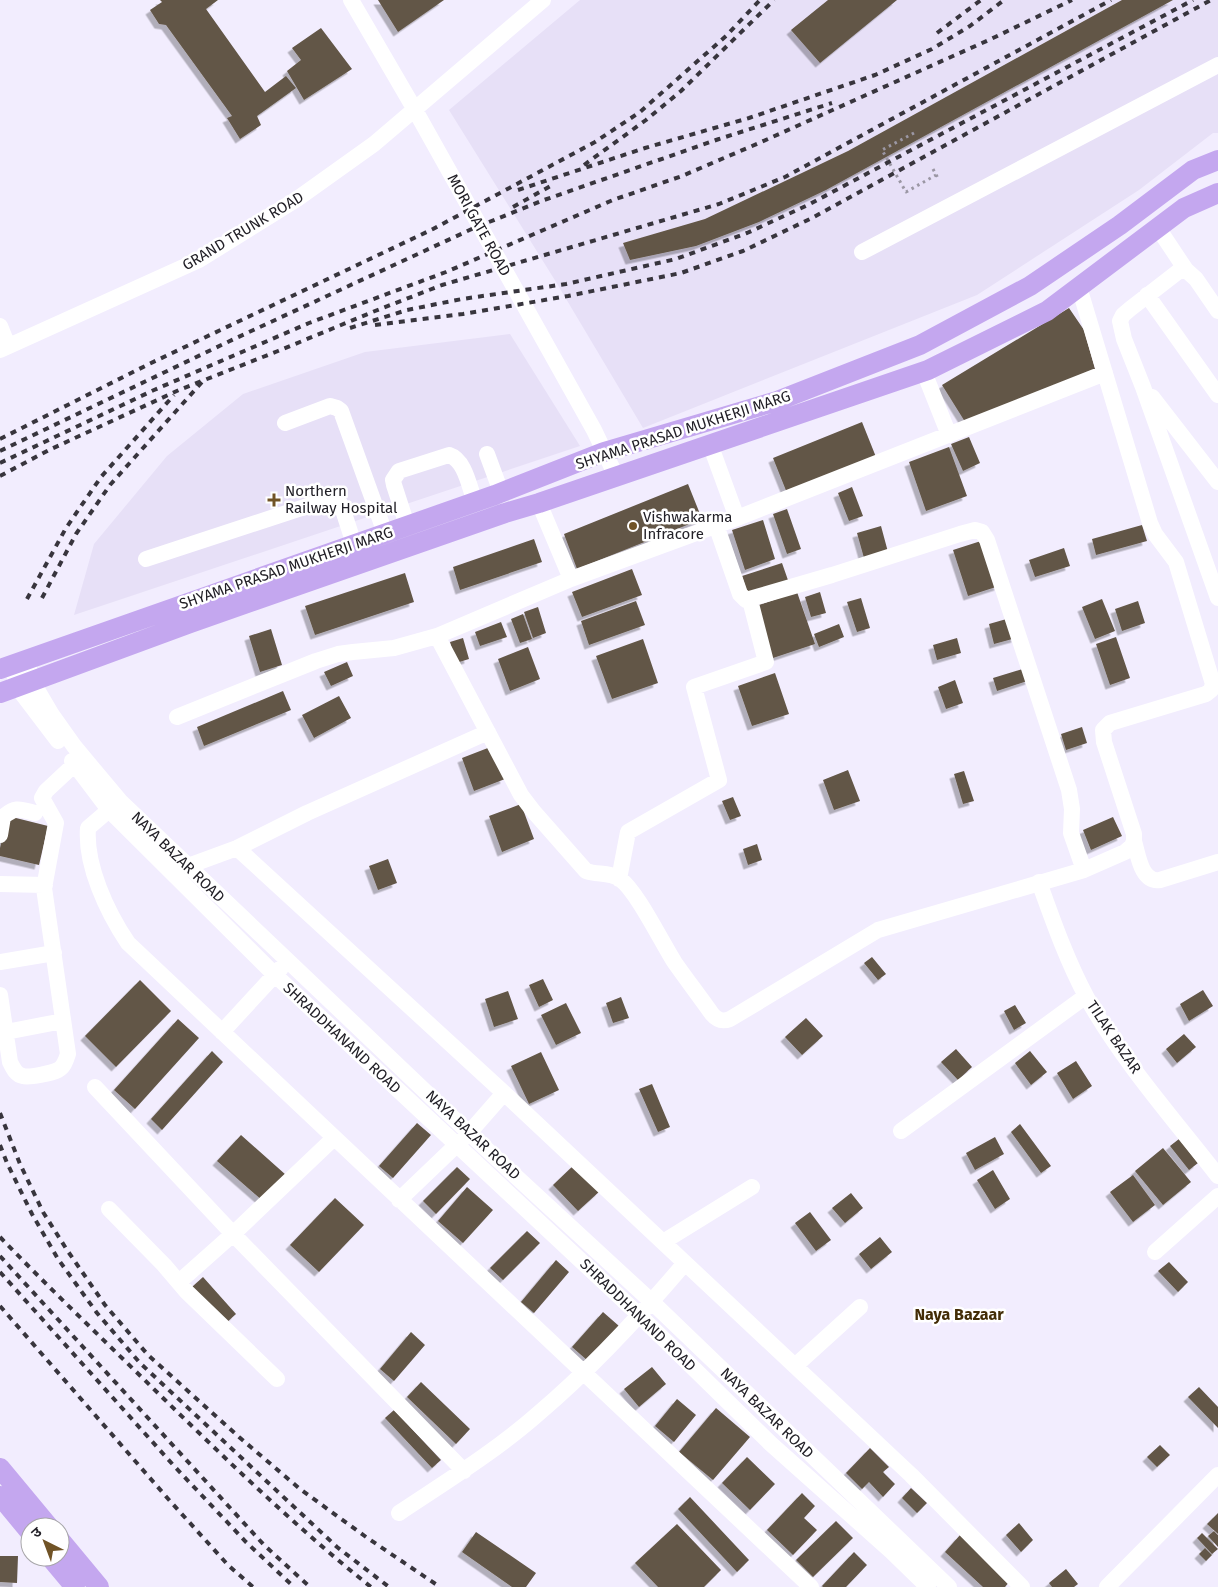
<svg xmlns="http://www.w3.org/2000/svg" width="1218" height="1587" viewBox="0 0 1218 1587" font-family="'Fira Sans','Noto Sans Devanagari',sans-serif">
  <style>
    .built { fill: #e7e0f7 }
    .building { fill: #625646; filter: url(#shadow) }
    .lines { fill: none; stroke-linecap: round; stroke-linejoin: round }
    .path { stroke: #9b97a4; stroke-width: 3; stroke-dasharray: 2.5 4; stroke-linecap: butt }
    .minor { stroke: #fff; stroke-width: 16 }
    .major { stroke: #c4a7ef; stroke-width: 20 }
    .rail { stroke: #38353d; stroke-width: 4; stroke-dasharray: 6 6; stroke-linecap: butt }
    .poi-dot { fill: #705326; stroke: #fff; stroke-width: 2 }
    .labels { text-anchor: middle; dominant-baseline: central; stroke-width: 5; stroke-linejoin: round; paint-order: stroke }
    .street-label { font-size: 15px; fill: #222027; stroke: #fff }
    .poi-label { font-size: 15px; fill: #222027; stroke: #fff; text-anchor: start }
    .neighbourhood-label { font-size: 16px; font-weight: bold; fill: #432d07; stroke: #fff }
  </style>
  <defs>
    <filter id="shadow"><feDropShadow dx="-4.5" dy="4.5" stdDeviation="0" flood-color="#0004"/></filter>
  </defs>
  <rect width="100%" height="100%" fill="#f2edfe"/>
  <path class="built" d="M580 0H1218V133H1213L1139 190 977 295 643 428 556 282 449 110Z
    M510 334 580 446 74 615 94 544 167 456 243 394 365 352Z"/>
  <path class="building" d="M160 0H218L206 9 265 92 286 76 296 88 257 116 261 125 240 139 227 118 232 116 166 25 159 24 150 10 162 2Z
    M378 0H444L398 32Z
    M828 0H897L820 63 791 30Z
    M1122 0H1173L826 190 759 222 696 246 630 260 623 243 705 219 848 151Z
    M321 28 352 69 304 100 287 71 301 60 292 48Z
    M1069 308 1084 330 1095 369 967 425 942 385Z
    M862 422 876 457 787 493 773 458Z
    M969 437 980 463 963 471 951 444Z
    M949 447 967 496 926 511 909 462Z
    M688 484 702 519 577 569 564 534Z
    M852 487 863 516 849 521 838 493Z
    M787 509 801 549 787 554 773 514Z
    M763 520 775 559 745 570 732 530Z
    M1142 525 1147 541 1096 555 1092 539Z
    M881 526 888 552 864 558 857 533Z
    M534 539 542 562 460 590 453 567Z
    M984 540 999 586 968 596 953 550Z
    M1064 548 1070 566 1035 577 1029 560Z
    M782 563 789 583 748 594 742 576Z
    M632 569 642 595 582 617 572 592Z
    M405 573 414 602 315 635 305 606Z
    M797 592 815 644 770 659 753 607Z
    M820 592 826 613 811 617 805 597Z
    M861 598 870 628 857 632 847 602Z
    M1102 599 1115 631 1095 639 1082 607Z
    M636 601 645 625 589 645 581 621Z
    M1138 601 1145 623 1122 631 1115 609Z
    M538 607 546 633 533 638 524 612Z
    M523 614 532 639 520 643 511 619Z
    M1010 618 1016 638 994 644 989 624Z
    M501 622 507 637 480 646 475 632Z
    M839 624 844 637 819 647 814 634Z
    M271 629 282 665 260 672 249 636Z
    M1116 637 1130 678 1110 685 1096 644Z
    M463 638 469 659 456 663 450 642Z
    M957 638 961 653 937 660 933 645Z
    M643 639 658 683 612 699 596 656Z
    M528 647 540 679 510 691 498 659Z
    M347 662 353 676 331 686 324 672Z
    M1026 668 1030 680 997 691 993 678Z
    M775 673 789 714 752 726 738 686Z
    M955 680 963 703 946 709 938 687Z
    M283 691 291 710 204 746 197 727Z
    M339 696 351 718 314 738 302 715Z
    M1082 727 1087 743 1066 750 1061 734Z
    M493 746 505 779 474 791 462 758Z
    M848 770 860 801 834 810 823 780Z
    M964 771 974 801 963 804 954 774Z
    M733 797 741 816 730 820 722 801Z
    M521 804 534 839 502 852 489 816Z
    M8 816 48 826 39 865 0 856V848Z
    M1113 817 1122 836 1091 850 1083 830Z
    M757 844 762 860 748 865 743 849Z
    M388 859 397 883 378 890 369 866Z
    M872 957 886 974 878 980 864 963Z
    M543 979 553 1000 539 1007 529 985Z
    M140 980 171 1011 116 1067 85 1036Z
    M1203 990 1213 1006 1189 1021 1180 1004Z
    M508 991 518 1019 494 1027 485 999Z
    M621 997 629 1018 613 1023 606 1003Z
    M566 1003 581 1033 556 1045 541 1015Z
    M1015 1005 1026 1023 1014 1030 1004 1011Z
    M806 1018 823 1036 802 1055 785 1037Z
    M178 1019 199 1038 135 1109 114 1090Z
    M1184 1034 1196 1047 1177 1063 1166 1049Z
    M956 1049 972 1067 958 1080 941 1062Z
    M212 1051 223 1062 162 1130 151 1119Z
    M1030 1051 1047 1072 1031 1085 1015 1063Z
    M541 1052 559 1090 529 1104 511 1066Z
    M1076 1061 1092 1086 1073 1099 1057 1073Z
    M652 1084 670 1127 658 1132 639 1089Z
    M417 1123 431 1135 393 1178 379 1166Z
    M1020 1124 1051 1166 1041 1173 1011 1132Z
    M241 1135 286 1175 263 1201 217 1161Z
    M995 1137 1004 1154 975 1170 966 1153Z
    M1179 1139 1198 1163 1189 1170 1170 1146Z
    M1163 1148 1191 1182 1163 1205 1135 1171Z
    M575 1164 600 1191 578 1211 553 1185Z
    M457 1167 470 1179 436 1214 423 1201Z
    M993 1170 1010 1199 995 1209 977 1180Z
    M1133 1175 1155 1205 1133 1222 1110 1192Z
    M467 1187 493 1210 463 1243 438 1221Z
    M851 1193 863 1208 845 1223 832 1208Z
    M335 1198 364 1225 319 1272 290 1245Z
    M810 1212 831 1240 816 1251 795 1223Z
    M527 1231 540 1243 503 1280 490 1268Z
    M880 1237 892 1252 871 1269 859 1254Z
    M556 1260 569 1272 534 1313 521 1302Z
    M1169 1262 1188 1282 1178 1292 1158 1271Z
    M203 1277 236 1314 225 1324 192 1287Z
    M603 1312 619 1326 588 1361 572 1347Z
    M411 1332 425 1345 394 1381 380 1369Z
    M652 1367 666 1384 639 1407 624 1389Z
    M421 1382 470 1429 456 1444 407 1397Z
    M1199 1387 1218 1407V1428L1188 1397Z
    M677 1399 696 1415 674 1442 655 1426Z
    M716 1408 750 1437 713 1480 679 1452Z
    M394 1410 441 1460 432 1468 385 1418Z
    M1160 1445 1170 1455 1157 1467 1147 1457Z
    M870 1448 889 1467 883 1472 895 1484 883 1497 869 1482 862 1489 846 1473Z
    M747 1457 775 1484 750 1510 722 1483Z
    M911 1488 927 1503 917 1513 902 1498Z
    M802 1493 815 1506 804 1518 817 1530 793 1555 767 1530Z
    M690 1497 749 1560 737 1572 678 1509Z
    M1218 1513V1534L1207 1524Z
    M836 1521 853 1538 813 1577 796 1560Z
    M1019 1523 1033 1540 1021 1552 1006 1535Z
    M677 1524 721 1570 704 1587H658L635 1563Z
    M1214 1531 1218 1535V1547L1208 1536Z
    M476 1532 536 1573 526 1587H512L462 1552Z
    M1202 1533 1218 1549 1212 1554 1197 1538Z
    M960 1535 1010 1581 1005 1587H983L945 1552Z
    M1205 1548 1212 1555 1206 1561 1199 1554Z
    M854 1552 867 1565 846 1587H823L822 1586Z
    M0 1556H18L17 1583 0 1582Z
    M1066 1569 1078 1584 1074 1587H1052L1049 1583Z"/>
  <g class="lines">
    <path class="path" d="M914 133 882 150 906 192 936 175
      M933 169 939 180"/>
    <path class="minor" d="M351 0 415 110 594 430 616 476
      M1158 228 1186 270
      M862 252 1218 65
      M1147 295 1218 395
      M1218 311 1196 279 1186 270 1179 271 1130 309 1123 315 1120 321 1124 339 1143 387 1218 598
      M0 326 8 346
      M0 350 199 260 297 199 374 144 543 0
      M924 372 949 435
      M1152 397 1218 482
      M285 423 330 406 337 408 341 411 385 533
      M710 444 737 518
      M487 454 501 492
      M539 503 571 579
      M407 525 394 485 393 480 399 471 449 455C465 460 469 486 475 502
      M716 525 740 594 746 600 832 575 960 534 975 530 982 532 987 540 1069 790 1072 809 1071 833 1084 870
      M146 559 332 498 338 500 342 507 354 544
      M437 636 521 795 534 812 586 871C597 875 610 872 620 879 637 891 662 943 675 963 687 980 700 997 712 1014 717 1020 722 1022 730 1019L878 930 1084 870 1125 852 1132 846 1134 841V834L1104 742 1103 730 1110 723 1206 694 1211 690 1213 684 1176 562 1155 534 1150 523 1079 287
      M27 660 32 681 52 715 74 746 120 801 469 1133 652 1302 949 1587
      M12 665 17 687 58 741
      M177 717 316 661 338 654 353 652 394 648 437 636 571 579 737 518 1105 373
      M72 761 109 810 275 975 639 1315 771 1444 891 1551 928 1587
      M116 804 88 828C85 865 107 912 128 943L811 1587
      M0 835 3 817C16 806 20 809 35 813
      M1134 841C1138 854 1141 883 1160 880L1218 862
      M237 848 504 1093 911 1475 1022 1587
      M188 866 237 848 307 813 488 732
      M619 879 628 832 719 780 694 687 766 662 750 600
      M1039 882C1053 921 1067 961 1087 998 1123 1062 1173 1118 1218 1176
      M0 884 45 885
      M0 962 54 953
      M0 995 10 1062C13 1068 16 1075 23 1076 29 1078 52 1073 58 1070 64 1067 66 1060 68 1054L44 888 56 823 42 798 46 791 75 764
      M6 1032 63 1021
      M222 1032 281 968
      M95 1087 233 1234 464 1471
      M901 1131 1086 996
      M399 1200 469 1133 504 1093
      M109 1209 164 1265 187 1292 277 1379
      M663 1242 752 1187
      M1155 1252 1218 1196
      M179 1282 233 1234 334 1138
      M795 1366 860 1307
      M399 1513C447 1481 496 1451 539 1413 592 1368 640 1316 685 1263
      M1107 1587 1218 1475"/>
    <path class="major" d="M0 669 495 495 604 452 777 401 920 345 1030 286 1120 225 1193 170 1218 160
      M0 693 190 623 505 513 539 503 928 370 1047 311 1184 208 1218 193
      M0 1468 49 1527
      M0 1496 30 1532
      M60 1540 99 1587
      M50 1557 75 1587"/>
    <path class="rail" d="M937 33 981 0
      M584 165 646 120 681 91 774 0
      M518 190 645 148 749 118 875 75 932 49 970 26 1004 0
      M513 207 554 184
      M375 325 463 314 568 296 681 273 743 251 812 218 1211 0
      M350 328 407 310 462 299 566 284 676 259 747 233 808 205 1193 0
      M0 439 149 364 433 229 595 142 640 112 726 36 760 0
      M0 451 234 339 474 228 544 200 719 139 832 103
      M0 463 154 390 309 323 446 272 613 200 682 176 759 143 991 39 1072 0
      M0 476 49 450 179 390 278 351 375 311 442 285 719 204 785 177 1111 0
      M42 598 76 534 110 485 202 382
      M27 599 66 528 101 477 174 395
      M0 1113 20 1164 43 1212 67 1250 105 1305 148 1355 239 1437 300 1489 366 1537 440 1587
      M0 1145 7 1163 32 1214 58 1259 97 1313 140 1363 337 1547 389 1587
      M0 1237C53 1292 109 1345 164 1399 231 1464 298 1529 371 1587
      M0 1256 264 1545 310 1587
      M0 1272 175 1467 246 1542 294 1587
      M0 1306 170 1501 228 1565 253 1587"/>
  </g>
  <g class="poi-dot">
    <path d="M271.5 492.5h5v5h5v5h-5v5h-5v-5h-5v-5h5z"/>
    <circle cx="633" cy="526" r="5"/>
  </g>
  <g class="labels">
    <g class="street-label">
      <text transform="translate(479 225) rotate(61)">MORI GATE ROAD</text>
      <text transform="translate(243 231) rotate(-31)">GRAND TRUNK ROAD</text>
      <text transform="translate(683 430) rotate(-18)">SHYAMA PRASAD MUKHERJI MARG</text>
      <text transform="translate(286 568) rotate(-19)">SHYAMA PRASAD MUKHERJI MARG</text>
      <text transform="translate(178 857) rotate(44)">NAYA BAZAR ROAD</text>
      <text transform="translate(1114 1037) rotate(56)">TILAK BAZAR</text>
      <text transform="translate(342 1038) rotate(43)">SHRADDHANAND ROAD</text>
      <text transform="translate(473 1135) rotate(43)">NAYA BAZAR ROAD</text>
      <text transform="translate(638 1315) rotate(44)">SHRADDHANAND ROAD</text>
      <text transform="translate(767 1413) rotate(44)">NAYA BAZAR ROAD</text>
    </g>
    <g class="poi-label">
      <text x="285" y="491">Northern<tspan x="285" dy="17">Railway Hospital</tspan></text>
      <text x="643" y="517">Vishwakarma<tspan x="643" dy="17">Infracore</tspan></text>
    </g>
    <g class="neighbourhood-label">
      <text x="959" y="1314">Naya Bazaar</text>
    </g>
  </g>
  <g transform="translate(45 1542) rotate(318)"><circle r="24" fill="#ffffff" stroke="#a7a6a9"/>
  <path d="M0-4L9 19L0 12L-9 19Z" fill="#705326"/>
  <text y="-8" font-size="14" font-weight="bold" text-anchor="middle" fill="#222027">उ</text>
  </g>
</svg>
